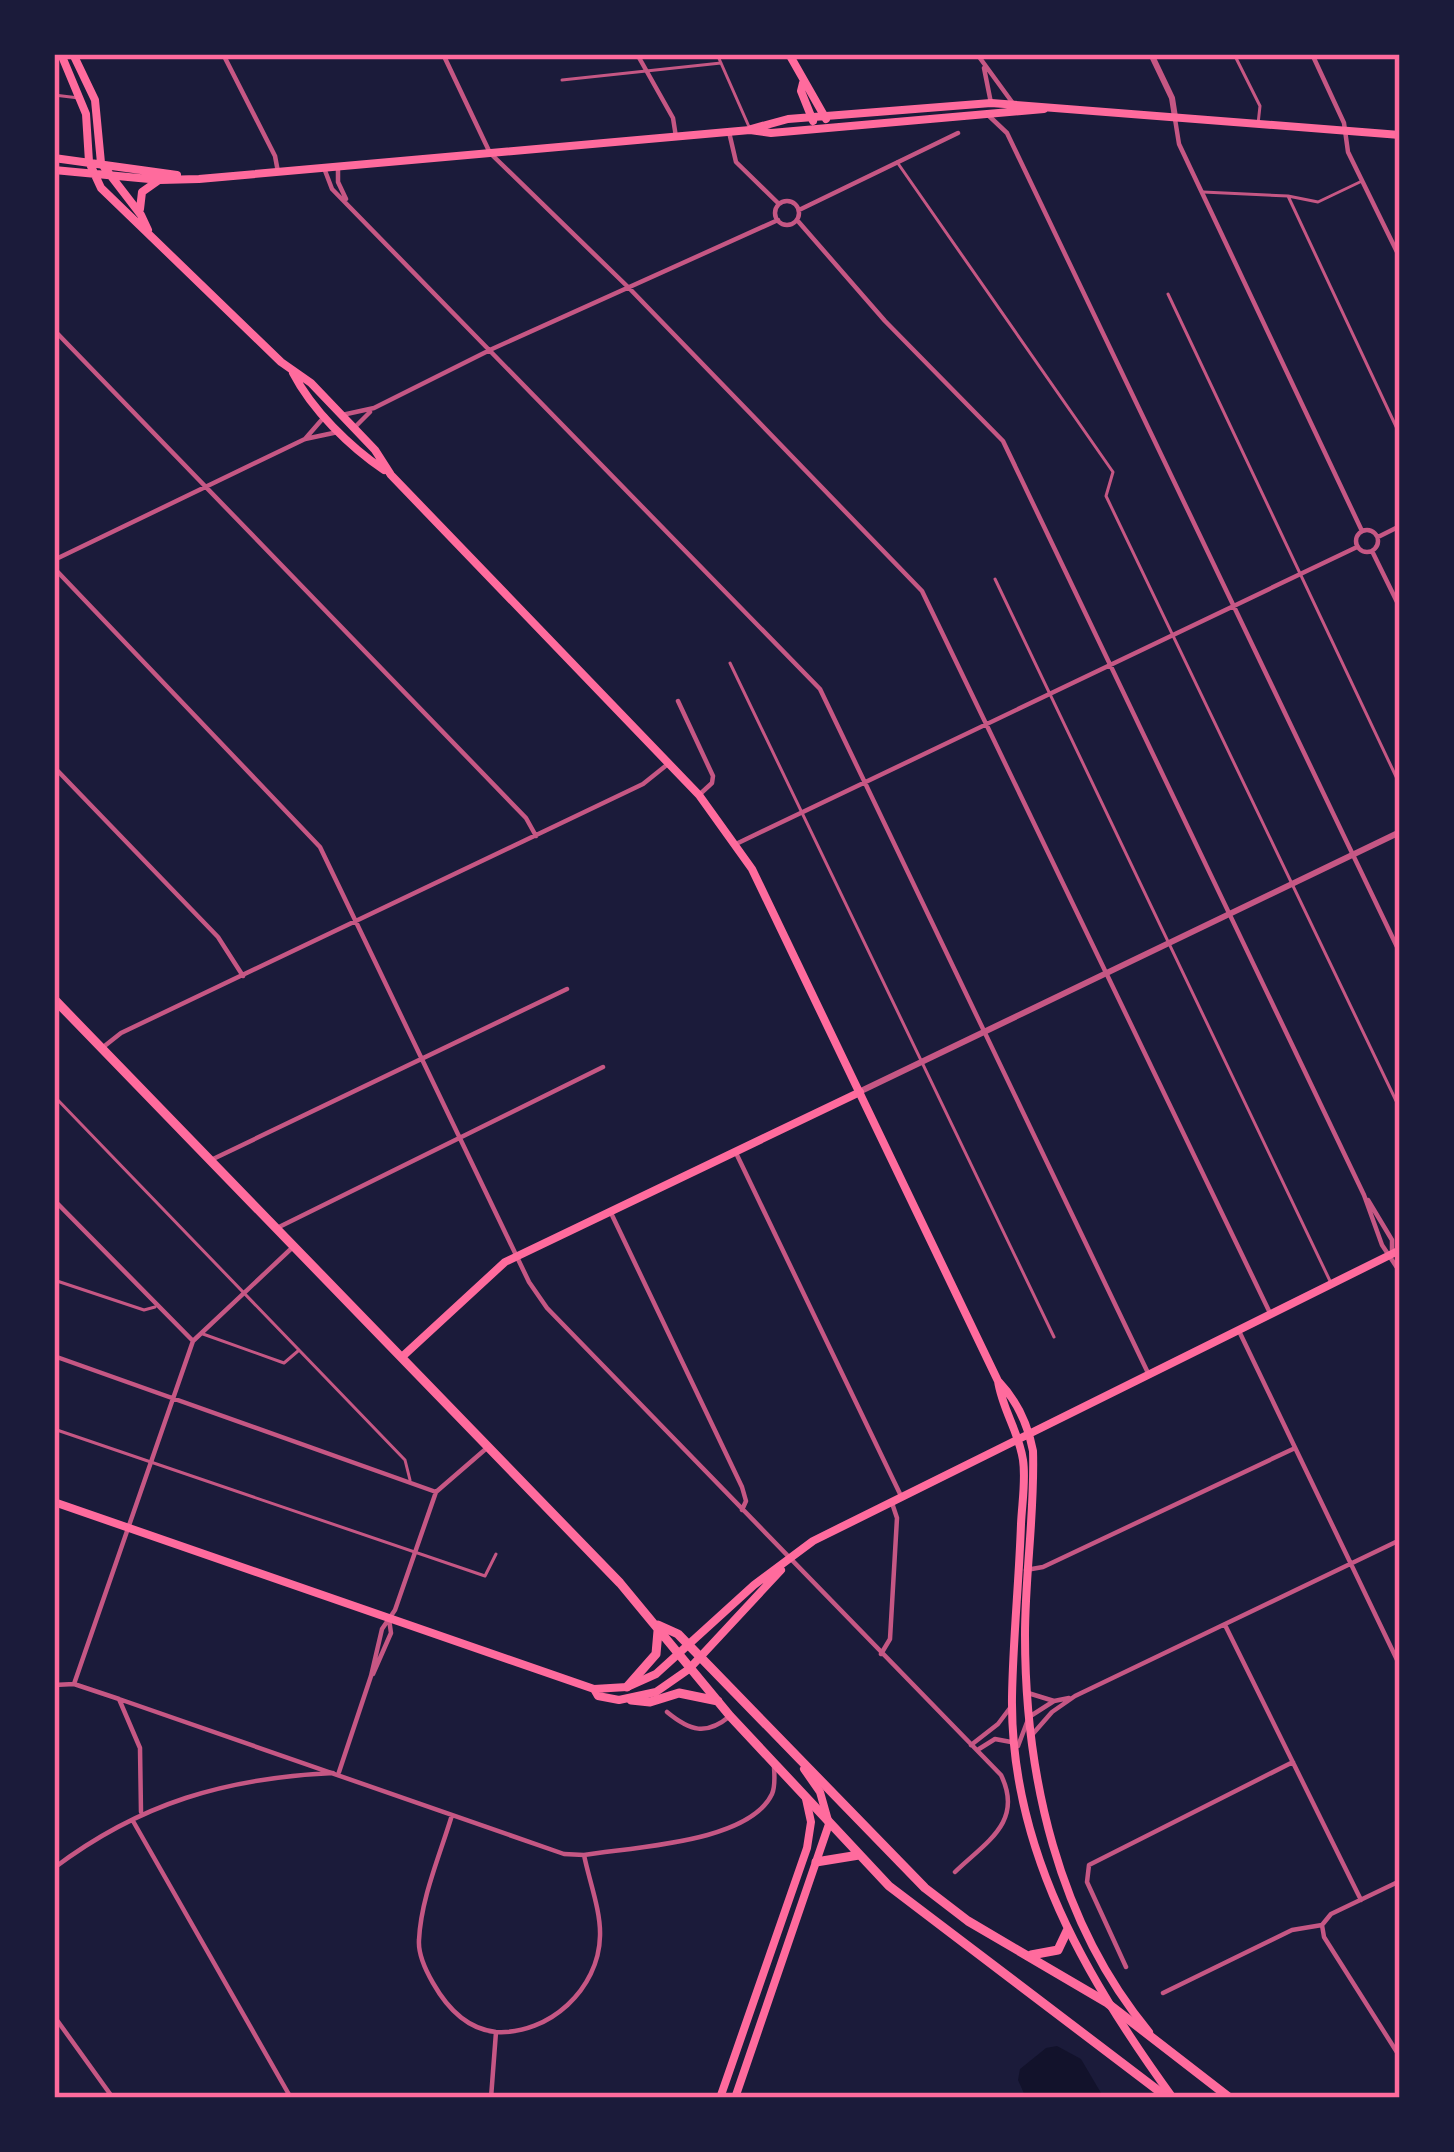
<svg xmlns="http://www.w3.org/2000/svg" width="1454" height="2152" viewBox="0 0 1454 2152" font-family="Overpass,sans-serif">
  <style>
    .water { fill: #12122b }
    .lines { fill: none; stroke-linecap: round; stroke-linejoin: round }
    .service { stroke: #c65784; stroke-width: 3 }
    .minor { stroke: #c65784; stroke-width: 4.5 }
    .tertiary { stroke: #c65784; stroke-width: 6 }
    .secondary { stroke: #ff6b9d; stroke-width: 8 }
    .primary { stroke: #ff6b9d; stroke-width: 8 }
    .trunk { stroke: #ff6b9d; stroke-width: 9 }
    .neatline { fill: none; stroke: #ff6b9d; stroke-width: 4.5 }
  </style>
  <rect width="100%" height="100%" fill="#1b1b3a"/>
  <path class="water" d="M1057 2046 1081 2059 1104 2098H1026L1018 2080 1020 2069 1046 2048Z"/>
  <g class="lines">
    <path class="service" d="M717 54 750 129
      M882 54H887
      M1234 54 1260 106 1258 124
      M562 80 721 63
      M54 95 79 98
      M897 162 1113 472 1106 496 1400 1109
      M1203 192 1288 196 1318 202 1362 181
      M1288 196 1400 435
      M1168 294 1400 785
      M995 579 1331 1283
      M730 663 1054 1337
      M54 1096 405 1460 410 1480
      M54 1280 144 1310 155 1307
      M203 1334 284 1363 298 1351
      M54 1429 485 1576 496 1554"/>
    <path class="minor" d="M223 54 275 156 278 172
      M443 54 490 153 629 288 922 591 1271 1315
      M637 54 673 118 676 137
      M977 54 1012 102
      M1312 54 1344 123 1348 152 1400 258
      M984 68 991 103
      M988 115 1007 133 1400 953
      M1175 119 1179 144 1362 531
      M729 132 736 162 779 204
      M338 166V182L346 199
      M324 168 332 189 820 689 1149 1375
      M775 213a12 12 0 1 1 24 0a12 12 0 1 1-24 0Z
      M799 210 958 133
      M797 220 885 321 1003 441 1364 1195 1382 1245 1400 1272
      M54 330 526 818 536 836
      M342 415 374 408 492 349 778 220
      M354 428 370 412
      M305 439 325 416
      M1356 541a11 11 0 1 1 22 0a11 11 0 1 1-22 0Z
      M1378 537 1400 526
      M1372 551 1400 608
      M54 560 305 439 338 432
      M54 568 320 847 529 1282 547 1308 1001 1775C1024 1822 986 1842 955 1872
      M678 701 713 776 712 783 699 795
      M54 767 218 937 243 976
      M736 844 1357 547
      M102 1048 121 1033 643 784 668 764
      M736 1153 902 1498
      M211 1160 567 989
      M54 1200 193 1341
      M1368 1200 1392 1240V1253
      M611 1213 742 1487 746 1501 742 1510
      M277 1228 603 1067
      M1239 1331 1400 1666
      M54 1356 436 1492
      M1026 1570 1043 1567 1293 1449
      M1225 1625 1361 1900
      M881 1654 890 1639 897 1518 892 1503
      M373 1674 391 1633 389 1619
      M74 1684 193 1341 294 1246
      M54 1685 74 1684 119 1699 140 1748 141 1812
      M1028 1693 1054 1701 1069 1698
      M119 1699 564 1854 584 1855C632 1847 749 1843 772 1794 776 1785 774 1773 774 1765
      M667 1712C690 1731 706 1736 730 1716
      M1031 1736 1052 1712 1075 1696 1400 1540
      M971 1745 998 1724 1010 1708
      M1018 1746 1029 1717 1054 1701
      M979 1749 995 1739 1011 1742
      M339 1772 371 1676 382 1629 395 1610 436 1492 488 1447
      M452 1815C440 1855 421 1898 419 1940 418 1954 426 1971 433 1983 446 2006 466 2029 496 2032 549 2035 599 1989 600 1936 601 1911 589 1880 584 1855
      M133 1821 291 2098
      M54 1868C140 1803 226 1778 333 1773
      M1322 1925 1324 1937 1400 2057
      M1126 1967 1087 1882 1089 1865 1293 1762
      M1163 1993 1292 1930 1322 1925 1331 1914 1400 1881
      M54 2016 113 2098
      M491 2098 496 2032"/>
    <path class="tertiary" d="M1151 54 1172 98 1175 117
      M861 1091 1400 832"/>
    <path class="secondary" d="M403 1356 505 1262 860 1092
      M720 2098 807 1848 811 1822 806 1799
      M735 2098 829 1824 820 1792 804 1769"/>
    <path class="primary" d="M61 54 86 114 89 162 101 188 281 362 311 383 375 450 391 475 699 795 752 869 998 1381C1002 1409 1019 1432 1023 1460 1026 1480 1022 1503 1021 1524 1019 1582 1013 1639 1012 1697 1010 1849 1087 1980 1173 2098
      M73 54 95 100 101 163 141 215 148 230
      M789 54 826 119
      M803 83 801 91 813 121
      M751 129 788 119 991 103 1400 135
      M54 158 177 175
      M54 170 160 180 199 179 750 130 771 133 1044 109
      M140 209 142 192 159 180
      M293 373C312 410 350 447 384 470
      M999 1382C1018 1402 1028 1425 1033 1451 1035 1512 1025 1574 1025 1635 1025 1776 1058 1922 1149 2032
      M54 1502 594 1689 598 1696 619 1700 656 1692 689 1669 781 1570
      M594 1689 627 1687 656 1674 754 1585 813 1541 1400 1250"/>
    <path class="trunk" d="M54 999 620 1583 730 1716 889 1886 1168 2098
      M658 1625 678 1634 925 1888 968 1921 1106 2002 1230 2098
      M627 1687 656 1654 658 1631
      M631 1700 650 1702 679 1693 718 1701
      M816 1862 859 1855
      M1031 1955 1058 1950 1067 1931"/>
  </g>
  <rect width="1454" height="2152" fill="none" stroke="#1b1b3a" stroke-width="114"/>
  <rect x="57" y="57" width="1340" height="2038" class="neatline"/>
</svg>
